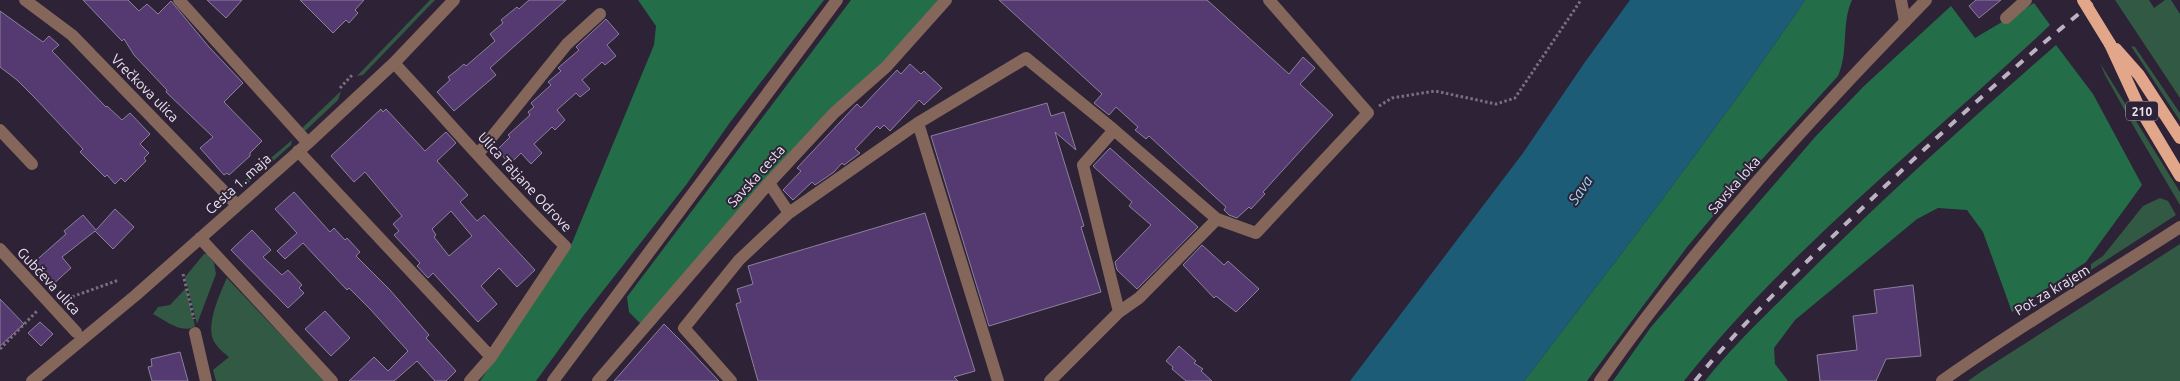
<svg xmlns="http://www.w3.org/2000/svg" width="2180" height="381" viewBox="0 0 2180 381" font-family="Ubuntu,sans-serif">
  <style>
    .green { fill: #315943 }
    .forest { fill: #236e49 }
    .water { fill: #1c5c76 }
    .building { fill: #553a72; stroke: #8c809a; fill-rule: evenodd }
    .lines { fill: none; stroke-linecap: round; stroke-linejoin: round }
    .path { stroke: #7a6f81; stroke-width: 3; stroke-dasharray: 2.5 2.5; stroke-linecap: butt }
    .minor { stroke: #84675a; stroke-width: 12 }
    .major { stroke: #e2a78b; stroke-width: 12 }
    .rail { stroke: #bcb3c2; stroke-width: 4; stroke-dasharray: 9 9; stroke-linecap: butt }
    .major-bridge { stroke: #e2a78b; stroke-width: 12 }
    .labels { text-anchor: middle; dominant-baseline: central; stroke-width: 4; stroke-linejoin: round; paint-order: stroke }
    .shield { fill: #2e2236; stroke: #b3aab9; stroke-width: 1 }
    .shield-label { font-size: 12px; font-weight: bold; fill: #ece4f1 }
    .street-label { font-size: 14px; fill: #ece4f1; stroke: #2e2236 }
    .water-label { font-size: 15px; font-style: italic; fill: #9cdbf7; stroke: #2e2236 }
  </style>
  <rect width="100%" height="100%" fill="#2e2236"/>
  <path class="green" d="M430 0H435L363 75 357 76Z
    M2115 0H2149L2154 8 2165 0H2171L2180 14V98Z
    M2131 46 2135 47 2180 113V121Z
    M2100 63 2180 192V205L2138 134 2105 75Z
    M341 91 338 100 304 132 300 130Z
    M292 140 291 145 246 185H243V182Z
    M2160 198 2168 201 2176 215 2091 270V264L2103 256 2143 206Z
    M2180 244V381H1968L1982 371Z
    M204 254H207L214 263 216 274 197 324 185 277Z
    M227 278 325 381H216L213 370 229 357C224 353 218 348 215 343 204 328 220 293 227 278Z
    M186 288 195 326C182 335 165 320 153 314L158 307 170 305Z"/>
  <path class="forest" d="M638 0H824L731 121 686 185 584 315 536 381H480L572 243 654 45 656 26Z
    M851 0H940L642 325 629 312 627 297Z
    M1805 0H1852C1841 24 1849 52 1838 76L1745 178 1687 247 1587 381H1524C1620 256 1716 131 1805 0Z
    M2034 3 2050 25C1927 142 1790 247 1684 381H1613L1651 327 1816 136 1864 86 1951 6 1975 38Z
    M2056 45 2093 94 2142 185 2086 262 2012 312 1983 232 1967 210 1938 208 1917 219 1795 320 1774 348 1775 364 1788 381H1705C1734 344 1769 312 1802 279 1883 198 1969 121 2056 45Z"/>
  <path class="water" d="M1630 0H1805C1716 131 1620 256 1524 381H1350L1523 153 1585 62Z"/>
  <path class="building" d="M83 0H128L139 11 147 4 158 14 171 1 209 47 243 83 224 102 262 141 250 153V156L229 175 227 173 224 175 200 148 213 137 166 92 167 90 134 55 124 39 122 41Z
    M207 0H242L226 18Z
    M300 0H364L355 10 358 13 349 23 346 20 333 33Z
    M529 0H566L490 68 496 75 454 111 437 92 450 80 448 77 456 71 464 64 466 66 495 41 490 34 503 23 501 20 517 7 519 9Z
    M999 0H1207L1289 74 1303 57 1315 68 1300 84 1333 115 1263 192 1265 194 1251 209 1249 207 1237 218 1229 215 1224 210 1226 207 1149 136 1146 139 1135 130 1138 127 1116 107 1109 115 1094 103 1102 94Z
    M1976 0H2001L1979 18 1969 6Z
    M0 11 43 42 49 36 59 45 52 51 106 107 107 106 122 120 130 113 150 134 140 144 149 153 144 158 146 161 125 182 121 178 115 184 107 175 105 177 80 152 83 149 35 98 17 80 0 67Z
    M606 19 619 34 607 45 616 56 605 65 602 62 582 80 590 89 580 97 576 93 557 110 565 120 555 130 552 127 534 144 542 153 531 164 521 153 510 164 497 150 510 137 508 135 530 115 528 112 534 107 531 103 551 85 548 82 561 71 558 68 579 50 576 47Z
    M910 64 921 74 924 71 942 88 924 105 919 100 890 131 884 125 880 129 877 126 855 149 860 153 844 165 842 163 834 172 815 185 812 182 793 200 783 190 801 171 797 168 857 104 861 108 897 70 901 74Z
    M1047 103 1051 116 1064 112 1076 150 1055 132 1084 226 1081 227 1101 292 989 326 931 136Z
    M381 109 383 112 386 109 425 151 446 132 456 143 437 161 468 195 460 202 477 221 484 215 535 270 517 287 499 268 481 286 497 304 478 322 433 273 428 278 417 266 420 263 394 235 399 231 393 224 402 216 365 172 354 182 331 156ZM451 211 472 236 449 256 434 237 436 235 432 229Z
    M1110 148 1198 227 1137 289 1117 270 1115 262 1151 225 1129 206 1132 202 1093 166Z
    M294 192 330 232 334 228 345 240 347 238 360 252 356 256 390 290 429 335 426 338 456 371 446 381H435L417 361 394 381H349L374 357 388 371 408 351 370 309 349 288 347 290 303 243 285 259 277 251 297 233 275 209Z
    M115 209 134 227 113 249 95 231 62 257 71 268 51 286 32 264 66 234 64 231 83 215 96 230Z
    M925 213 975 371 954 377 958 381H758L736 304 741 302 737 289 753 284 748 266Z
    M252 230 271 250 263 257 282 275 288 270 302 285 299 288 304 293 288 308 231 250Z
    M1202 245 1224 265 1228 261 1259 289 1236 312 1216 296 1214 298 1183 265Z
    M1913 285 1921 356 1886 359 1876 381H1820L1817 355 1857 350 1853 316 1877 313 1874 290Z
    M0 299 24 324 0 346Z
    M325 311 350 338 331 356 305 329Z
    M40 322 53 334 41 346 28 333Z
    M664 324 683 343 719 381H614Z
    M1179 346 1196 361 1194 363 1203 369 1201 371 1212 381H1186L1172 369 1173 367 1166 361Z
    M180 352 188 381H152L148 367 152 366 151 359Z"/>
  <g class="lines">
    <path class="path" d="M340 88 353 74
      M1379 106 1392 98 1435 91 1496 104 1515 98 1581 0
      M183 274 194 319
      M63 300 119 280
      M0 349 38 310"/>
    <path class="minor" d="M25 0 72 35 237 205
      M179 0 308 143
      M1901 0 1905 22
      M2006 18 2026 0
      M394 63C451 124 505 188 565 246L491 357
      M918 123 998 381
      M0 130 32 164
      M1114 130 1083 165 1119 312
      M298 151 491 357 470 381
      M478 154 567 44 600 14
      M769 183 789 213 918 123 1026 58 1114 130 1217 219 1139 298 1119 312 1050 381
      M1217 219 1256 233 1368 113 1269 0
      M200 238 332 381
      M0 249 76 332
      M195 333 206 381
      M32 381 136 295 308 143 394 63 454 0
      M553 381 837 0
      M598 381 769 183 834 113 886 67 946 0
      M731 381 684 328 739 260 789 213
      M1600 381C1696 243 1809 120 1926 0
      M1942 381C2019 326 2100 279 2180 227"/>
    <path class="major" d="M2110 44 2140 109 2180 176
      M2116 49 2139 75 2180 138"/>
    <path class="rail" d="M1695 381C1744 321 1800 268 1855 215 1933 140 2012 67 2096 0"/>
    <path class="major-bridge" d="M2083 0 2110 44"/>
  </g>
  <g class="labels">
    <rect class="shield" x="2126" y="101.5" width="32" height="19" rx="4"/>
    <g class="shield-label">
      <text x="2142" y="111">210</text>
    </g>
    <g class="street-label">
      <text transform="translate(145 88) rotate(45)">Vrečkova ulica</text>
      <text transform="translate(756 176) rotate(-48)">Savska cesta</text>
      <text transform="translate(525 182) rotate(47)">Ulica Tatjane Odrove</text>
      <text transform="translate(238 184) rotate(-42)">Cesta 1. maja</text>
      <text transform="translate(1734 185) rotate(-49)">Savska loka</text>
      <text transform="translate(49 281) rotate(47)">Gubčeva ulica</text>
      <text transform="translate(2052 290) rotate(-31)">Pot za krajem</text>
    </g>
    <g class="water-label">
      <text transform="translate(1580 190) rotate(-56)">Sava</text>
    </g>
  </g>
</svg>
